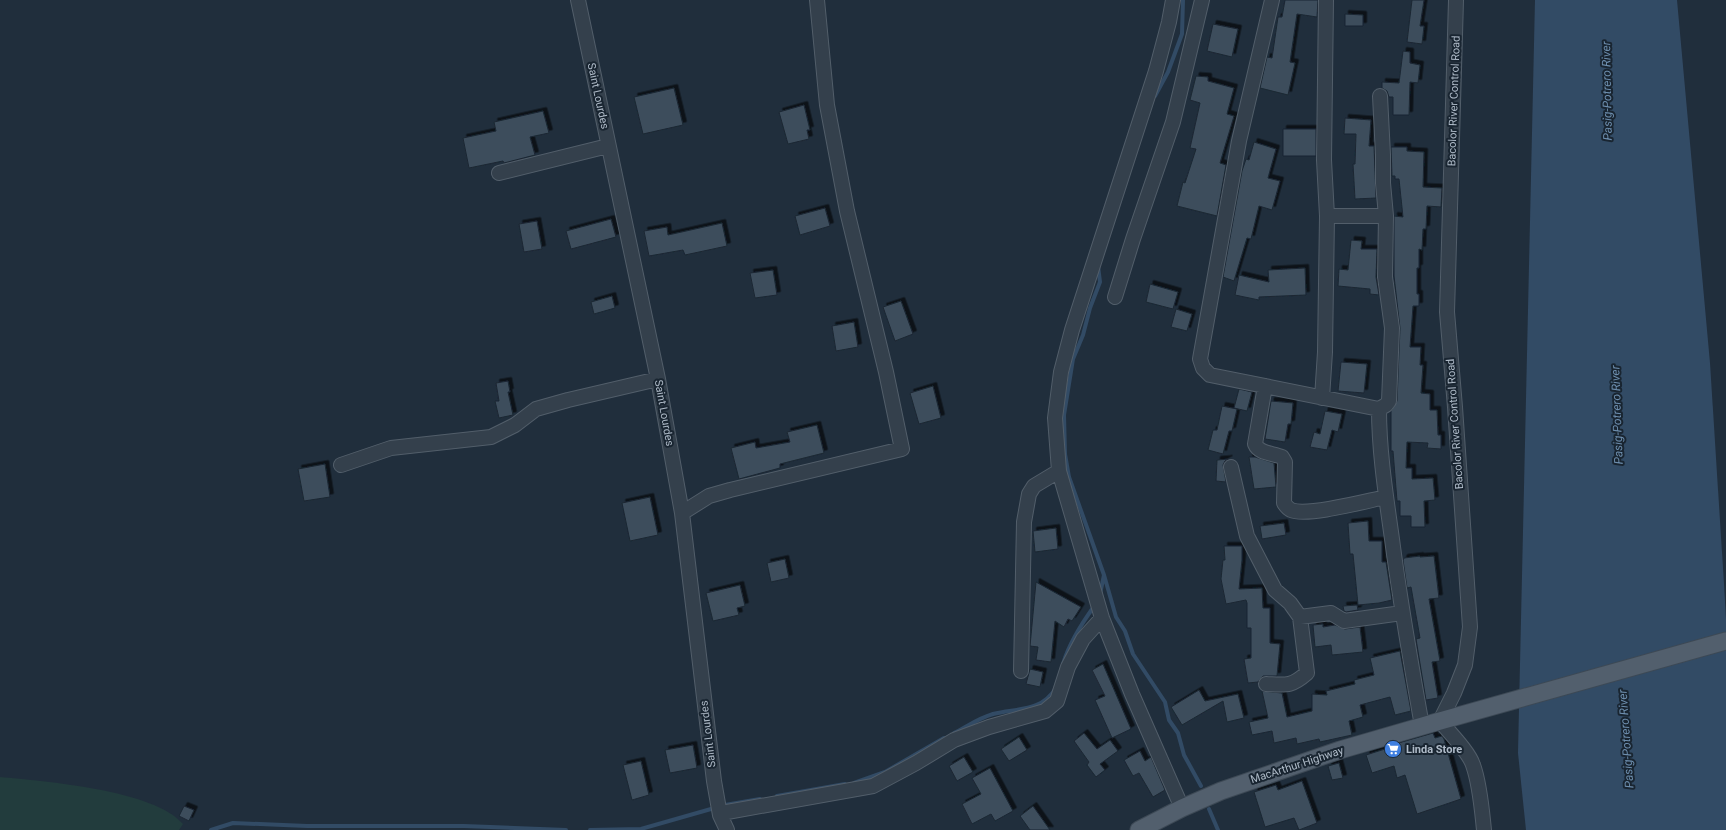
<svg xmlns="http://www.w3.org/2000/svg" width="1726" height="830" viewBox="0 0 1726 830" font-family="Roboto,sans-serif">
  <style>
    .green { fill: #223c3d }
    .water { fill: #324b65 }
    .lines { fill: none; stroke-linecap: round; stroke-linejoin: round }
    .stream { stroke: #324b65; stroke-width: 4 }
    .building { fill: #3c4d5c; stroke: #1b2733; filter: url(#shadow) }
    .minor-casing { stroke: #525e6a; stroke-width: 16 }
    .major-casing { stroke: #3d4955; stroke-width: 19 }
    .minor { stroke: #34404c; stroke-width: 14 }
    .major { stroke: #525f6d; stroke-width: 17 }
    .labels { text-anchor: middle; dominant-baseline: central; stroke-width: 4; stroke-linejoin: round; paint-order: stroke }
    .street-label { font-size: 11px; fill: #afbbc8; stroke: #192531 }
    .poi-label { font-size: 11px; font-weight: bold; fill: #afbbc8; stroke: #192531; text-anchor: start }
    .water-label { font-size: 12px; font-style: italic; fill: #6d8eae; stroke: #192531 }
  </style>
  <defs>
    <filter id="shadow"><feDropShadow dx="3.5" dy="-3.5" stdDeviation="0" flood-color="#0009"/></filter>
  </defs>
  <rect width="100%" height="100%" fill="#202e3c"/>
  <path class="green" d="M0 777C43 781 155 790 183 824L179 830H0Z"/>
  <path class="water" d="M1535 0H1677L1710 363 1724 584 1726 619V830H1526L1518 753Z"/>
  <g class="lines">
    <path class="stream" d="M1155 96 1168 72 1182 34 1183 0
      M1098 266 1100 282 1090 308 1083 335 1073 359 1064 415 1065 454 1069 477 1104 575 1116 617 1125 631 1133 654 1165 702 1169 720 1178 733 1184 755 1201 786
      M1100 594 1104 575
      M1063 664C1069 643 1082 623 1095 605
      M954 733C966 727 979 718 993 714 1018 708 1041 712 1056 688
      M854 783 885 772 944 738
      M777 796 845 784
      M1209 809 1218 830
      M211 830 233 823 307 826H464L566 830
      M590 830 641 829 725 805 760 799"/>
  </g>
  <path class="building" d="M1285 0H1318L1317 17 1297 14 1290 62 1295 63 1288 95 1260 88 1267 57 1272 58 1278 17H1282Z
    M1412 0H1424L1420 26H1424L1422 44 1407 42Z
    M1345 14 1363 15V26H1345Z
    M1213 24 1238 29 1232 57 1207 51Z
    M1403 51 1410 52V63L1420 65 1418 83 1410 82 1409 115H1393V97H1389L1387 91 1382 88V82L1399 83Z
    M1196 76 1208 77V81L1234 88 1227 114 1234 116 1220 163 1226 165 1217 216 1177 206 1183 182 1185 183 1196 149 1190 148 1200 103 1190 100Z
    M674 88 683 125 643 134 634 97Z
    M804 105 810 130H807L809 139 788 144 779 112Z
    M543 111 549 133 530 137 535 155 504 163 503 161 469 168 463 138 496 131 494 122Z
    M1345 118 1371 120 1369 146H1374L1376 198 1355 199 1353 164H1355L1356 134H1344Z
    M1283 129H1316V156H1283Z
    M1254 142 1276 149 1268 178 1280 181 1272 210 1259 206 1251 239 1247 238 1234 281 1223 277 1242 171 1246 159 1249 160Z
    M1391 147H1407V151L1424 152 1423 187 1442 188 1441 207 1427 206 1426 229H1423L1422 250 1419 249V268H1417V294H1419V306H1413L1410 347H1421L1420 365H1423L1421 393 1430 394V410H1437L1438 435H1441V449L1427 448 1428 443 1407 442 1406 468H1412V479L1433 478 1435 500 1424 501 1425 527H1411V516H1400V501H1397L1393 451H1391V411L1397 401 1400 328 1394 276V216L1403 217 1399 179H1395V176H1392Z
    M825 208 830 226 800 235 795 216Z
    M611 219 616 237 571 249 566 231Z
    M537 221 542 249 524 252 519 224Z
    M722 223 727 246 685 255 683 250 649 256 644 231 667 227 668 235Z
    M1351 240 1362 241 1361 249H1377L1376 277 1379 295 1370 294V289L1338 286 1339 269 1348 270Z
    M1305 268 1306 295 1259 297V300L1235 295 1239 275 1269 282 1268 270Z
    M773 270 777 295 755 298 750 273Z
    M1150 284 1178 292 1173 309 1146 302Z
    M612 296 615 308 594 314 591 302Z
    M901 301 913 334 895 341 883 307Z
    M1176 309 1192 314 1187 331 1171 327Z
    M854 322 858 347 836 351 832 326Z
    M1341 362 1367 364 1364 393 1338 391Z
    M508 381 510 392H508L513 415 499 418 495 401H499L496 383Z
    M933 386 941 418 919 424 910 393Z
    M1239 389 1252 392 1247 411 1234 408Z
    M1271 401 1293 403 1291 424H1288L1285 442 1265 439Z
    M1222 406 1237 409 1232 431H1229L1223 454 1208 450 1213 430H1217Z
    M1325 411 1342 414 1338 432 1332 430 1327 450 1310 447 1314 432 1320 434Z
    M817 425 824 453 780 464V468L739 479 731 448 755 442 756 448 790 442 787 432Z
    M1249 457H1255L1274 463 1276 487 1254 489Z
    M1229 459 1225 461 1223 465 1226 482 1216 481 1217 460Z
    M325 464 330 497 304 501 298 469Z
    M650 497 658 535 630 541 622 503Z
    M1368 521 1369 541H1382V562H1386L1392 600 1379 603 1358 605 1353 554H1350L1348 523Z
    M1284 523 1286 535 1262 539 1260 526Z
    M1056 528 1058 549 1035 552 1033 531Z
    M1224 546H1242V560L1239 589 1262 588 1263 608H1270V643L1280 644 1277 676H1263L1258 682 1248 683 1244 659 1251 658V628H1247V603L1246 600 1226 604 1221 579 1223 560H1225Z
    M1420 556V557L1434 556 1439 598 1429 599 1440 661 1432 662 1438 698 1426 700 1416 639 1420 638 1411 587 1407 588 1403 560 1404 558Z
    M785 559 789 578 771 582 767 563Z
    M1036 582 1081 607 1072 621 1068 619 1064 627 1055 621 1051 662 1036 660 1038 647 1030 646Z
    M740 585 745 606 737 608 739 615 713 621 706 593Z
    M1357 605 1358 610 1346 612 1344 611 1343 606Z
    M1323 624V627L1335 625 1345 629 1360 627 1363 652 1332 655 1331 645 1315 647 1313 625Z
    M1400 651 1411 711 1395 715 1390 697 1360 705 1363 717 1349 721 1352 735 1320 742 1319 739 1297 744 1296 738 1274 743 1272 731 1252 735 1249 722 1268 718 1262 691 1282 693 1287 717 1312 711V694L1327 695 1326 691 1355 684 1354 680 1374 675 1370 658Z
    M1103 664 1131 729 1112 738 1095 700 1105 696 1092 670Z
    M1030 669 1043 672 1040 687 1026 684Z
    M1199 690 1205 701 1238 694 1244 718 1227 722 1223 701 1182 725 1171 707Z
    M1084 733 1097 749 1110 740 1118 751 1100 764 1105 770 1096 777 1087 765 1089 762 1074 741Z
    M1433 733 1435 738 1442 736 1444 739 1461 799 1417 814 1405 775 1397 778 1394 766 1372 773 1366 755 1388 748V746Z
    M1019 737 1027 750 1009 761 1001 749Z
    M693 745 697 768 670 773 665 750Z
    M1140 751 1145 761 1151 757 1165 790 1153 797 1139 773 1133 776 1124 760Z
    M964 757 973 772 957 781 949 766Z
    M641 761 649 795 632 800 623 765Z
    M1339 763 1343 778 1332 780 1328 766Z
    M990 768 1013 811 995 821 991 814 972 824 962 804 981 794 972 778Z
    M1302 781 1317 823 1299 830 1294 818 1265 827 1254 792 1276 785 1278 790Z
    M184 806 194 810 189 821 179 816Z
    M1033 806 1050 830H1030L1020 816Z"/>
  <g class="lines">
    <defs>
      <path id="minor" d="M578 0 658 379 682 513 714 781 720 815 727 830
        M1272 0 1239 141 1200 359 1203 368 1210 375 1379 409 1386 405 1389 401 1392 328 1385 277 1386 216 1383 183V155L1380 96
        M1456 0 1447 312 1455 407 1470 627 1465 665 1454 693 1440 721C1449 732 1469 752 1473 765 1480 784 1482 811 1484 830
        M499 173 608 146
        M1327 216H1386
        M1115 297 1133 239 1173 122 1202 0
        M1265 386 1255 444C1259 454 1273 453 1282 457L1285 462 1284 503C1286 506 1287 508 1291 510 1307 517 1366 501 1386 497
        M1322 398 1325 352 1327 216 1324 160 1326 0
        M1379 409C1379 452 1386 496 1392 539 1400 602 1411 664 1422 726
        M341 465 391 448 491 437 515 425 536 409 568 400 658 379
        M1231 467 1247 536 1275 590 1290 603 1300 617 1331 613 1344 621 1402 613
        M1059 471 1055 418 1061 372 1072 330 1156 71 1169 22 1173 0
        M682 513 709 496 730 490 902 449 886 372 847 211 827 105 817 0
        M1021 671 1024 522 1029 494 1034 486 1059 471 1102 618 1132 694 1182 808
        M1266 684C1286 685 1291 687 1307 673L1300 617
        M720 815 727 812 873 786 916 763 954 740 989 727 1045 711 1057 701 1068 667 1083 639 1102 618"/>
      <path id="major" d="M1139 830 1182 808 1221 791 1340 750 1440 721 1726 641"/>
    </defs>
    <use href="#minor" class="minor-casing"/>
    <use href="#major" class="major-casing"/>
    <use href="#minor" class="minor"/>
    <use href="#major" class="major"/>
  </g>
  <defs>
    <symbol id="supermarket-disc" viewBox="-11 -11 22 22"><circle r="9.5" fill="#3f7fe0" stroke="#192531"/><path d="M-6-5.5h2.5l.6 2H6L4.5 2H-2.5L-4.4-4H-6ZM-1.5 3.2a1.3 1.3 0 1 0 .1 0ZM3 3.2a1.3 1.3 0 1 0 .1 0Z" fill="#fff"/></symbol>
  </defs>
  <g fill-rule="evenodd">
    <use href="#supermarket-disc" x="1383" y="739" width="20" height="20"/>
  </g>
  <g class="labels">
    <g class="street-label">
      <text transform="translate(598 96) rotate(78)">Saint Lourdes</text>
      <text transform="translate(1454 101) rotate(-88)">Bacolor River Control Road</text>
      <text transform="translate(664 413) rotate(80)">Saint Lourdes</text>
      <text transform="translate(1455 424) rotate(-94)">Bacolor River Control Road</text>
      <text transform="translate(708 734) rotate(-97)">Saint Lourdes</text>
      <text transform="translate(1297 765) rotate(-18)">MacArthur Highway</text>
    </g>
    <g class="poi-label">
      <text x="1406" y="749">Linda Store</text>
    </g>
    <g class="water-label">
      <text transform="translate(1607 91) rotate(-91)">Pasig-Potrero River</text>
      <text transform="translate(1617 415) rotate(-92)">Pasig-Potrero River</text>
      <text transform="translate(1626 739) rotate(-94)">Pasig-Potrero River</text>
    </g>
  </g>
</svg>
